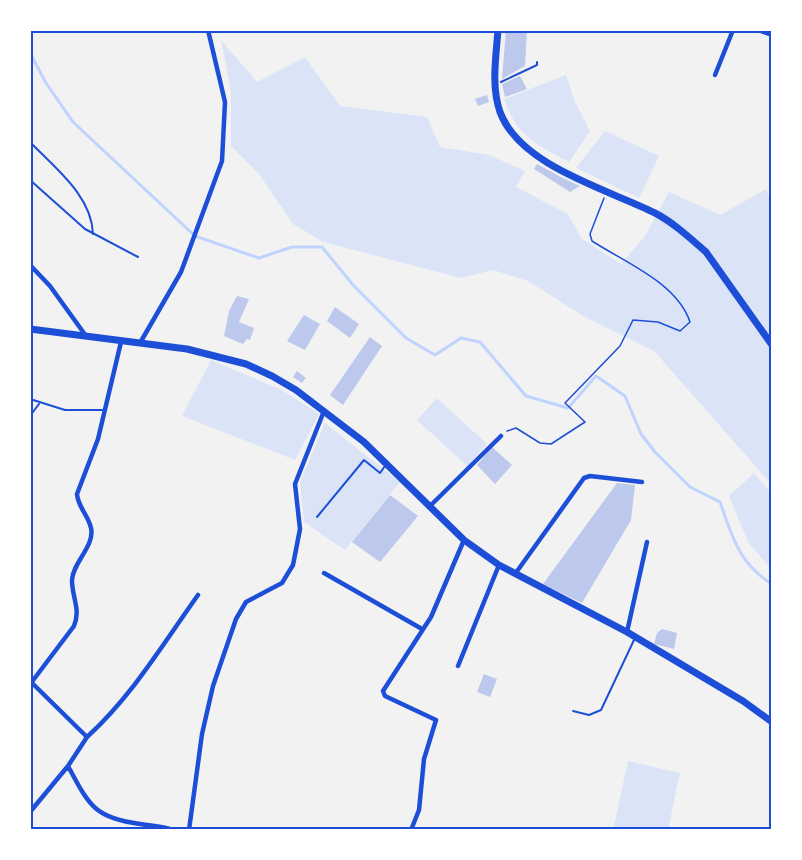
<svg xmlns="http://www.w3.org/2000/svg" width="802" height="860" viewBox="0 0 802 860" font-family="Signika,sans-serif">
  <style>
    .green { fill: #dbe4f7 }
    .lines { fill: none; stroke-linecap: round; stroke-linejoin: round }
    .stream { stroke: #bfd3fe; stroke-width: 3 }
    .building { fill: #bdc9ec }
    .path { stroke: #1d4ed8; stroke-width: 1.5 }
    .service { stroke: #1d4ed8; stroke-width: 2 }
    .minor { stroke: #1d4ed8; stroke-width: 4.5 }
    .secondary { stroke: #1d4ed8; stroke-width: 7 }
    .neatline { fill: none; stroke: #1d4ed8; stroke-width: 2 }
  </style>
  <rect width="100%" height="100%" fill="#f2f2f2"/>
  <path class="green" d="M221 40 257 82 305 57 340 106 427 117 440 147 489 155 525 171 516 187 568 214 581 238 621 264 645 236 669 192 720 215 766 189 772 205V485L654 351 585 317 528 281 493 270 461 278 323 242 293 224 259 174 231 146V92Z
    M566 75 575 102 590 131 569 162C536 145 517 136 504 99Z
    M605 131 659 156 639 198 576 168Z
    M211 360 282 390 319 414 295 460 182 416Z
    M437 398 487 444 467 466 417 420Z
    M325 423 400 482 345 550 304 522 300 482Z
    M754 473 772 494V570L748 542 729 496Z
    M628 761 680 773 668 830H613Z"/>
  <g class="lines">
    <path class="stream" d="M30 53 46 83 73 122 195 236 259 258 292 247H322L354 286 406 338 435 355 461 338 480 342 526 396 568 408 596 376 625 396 641 434 655 452 690 487 720 502C732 536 739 564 772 584"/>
  </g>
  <path class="building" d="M506 30H527L525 66 502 79Z
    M520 76 527 89 505 97 502 84Z
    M487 95 489 102 478 106 475 99Z
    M537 164 559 176 580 186 570 192 534 169Z
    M237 296 249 299 239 322 254 328 250 340 247 339 243 344 224 336 229 311Z
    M335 307 359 324 350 338 327 321Z
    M304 315 320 324 305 350 287 341Z
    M370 337 382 346 343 405 330 395Z
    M297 371 306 378 302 383 293 377Z
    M492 447 512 465 495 484 477 465Z
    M617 483 635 485 631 520 582 603 543 584Z
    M390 495 418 516 380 562 352 542Z
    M662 629 677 633 674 649 654 644 657 633Z
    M484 674 497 679 490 697 477 692Z"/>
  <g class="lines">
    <path class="path" d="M507 431 516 428 540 443 551 444 585 422 565 403 620 346 633 320 658 322 680 331 690 322C677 283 626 263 592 241L590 234 604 198"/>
    <path class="service" d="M501 82 537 65V62
      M30 142C55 168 92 196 93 234
      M30 180 85 229 138 257
      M30 399 65 410H104
      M30 416 39 404
      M317 517 364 460 380 473 385 466
      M573 711 589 715 601 710 634 640"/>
    <path class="minor" d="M758 30 772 35
      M715 75 733 30
      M30 265 50 286 86 336
      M140 343 181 272 222 161 225 102 208 30
      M429 507 501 436
      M324 573 422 629
      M515 574 584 478 590 476 642 482
      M627 632 647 542
      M458 666 499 565
      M30 681 87 737 68 766C89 805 94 818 140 824 151 826 162 826 173 830
      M31 683 74 626C81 609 72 598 72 580 73 562 95 546 91 528 88 515 78 507 77 494L98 439 121 342
      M87 737C132 696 163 644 198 595
      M30 812 68 766
      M189 830 202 734 213 686 236 619 246 602 282 583 293 565 300 529 295 484 324 411
      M411 830 419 810 424 759 436 720 385 696 383 691 431 617 464 540"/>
    <path class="secondary" d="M498 30C496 57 491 86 500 112 520 166 607 189 655 213 674 223 690 238 706 252L772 345
      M30 329 187 349 246 364 272 376 296 390 364 442 464 540 499 565 627 632 743 701 772 722"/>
  </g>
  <rect width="802" height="860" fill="none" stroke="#ffffff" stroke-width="63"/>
  <rect x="32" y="32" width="738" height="796" class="neatline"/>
</svg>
